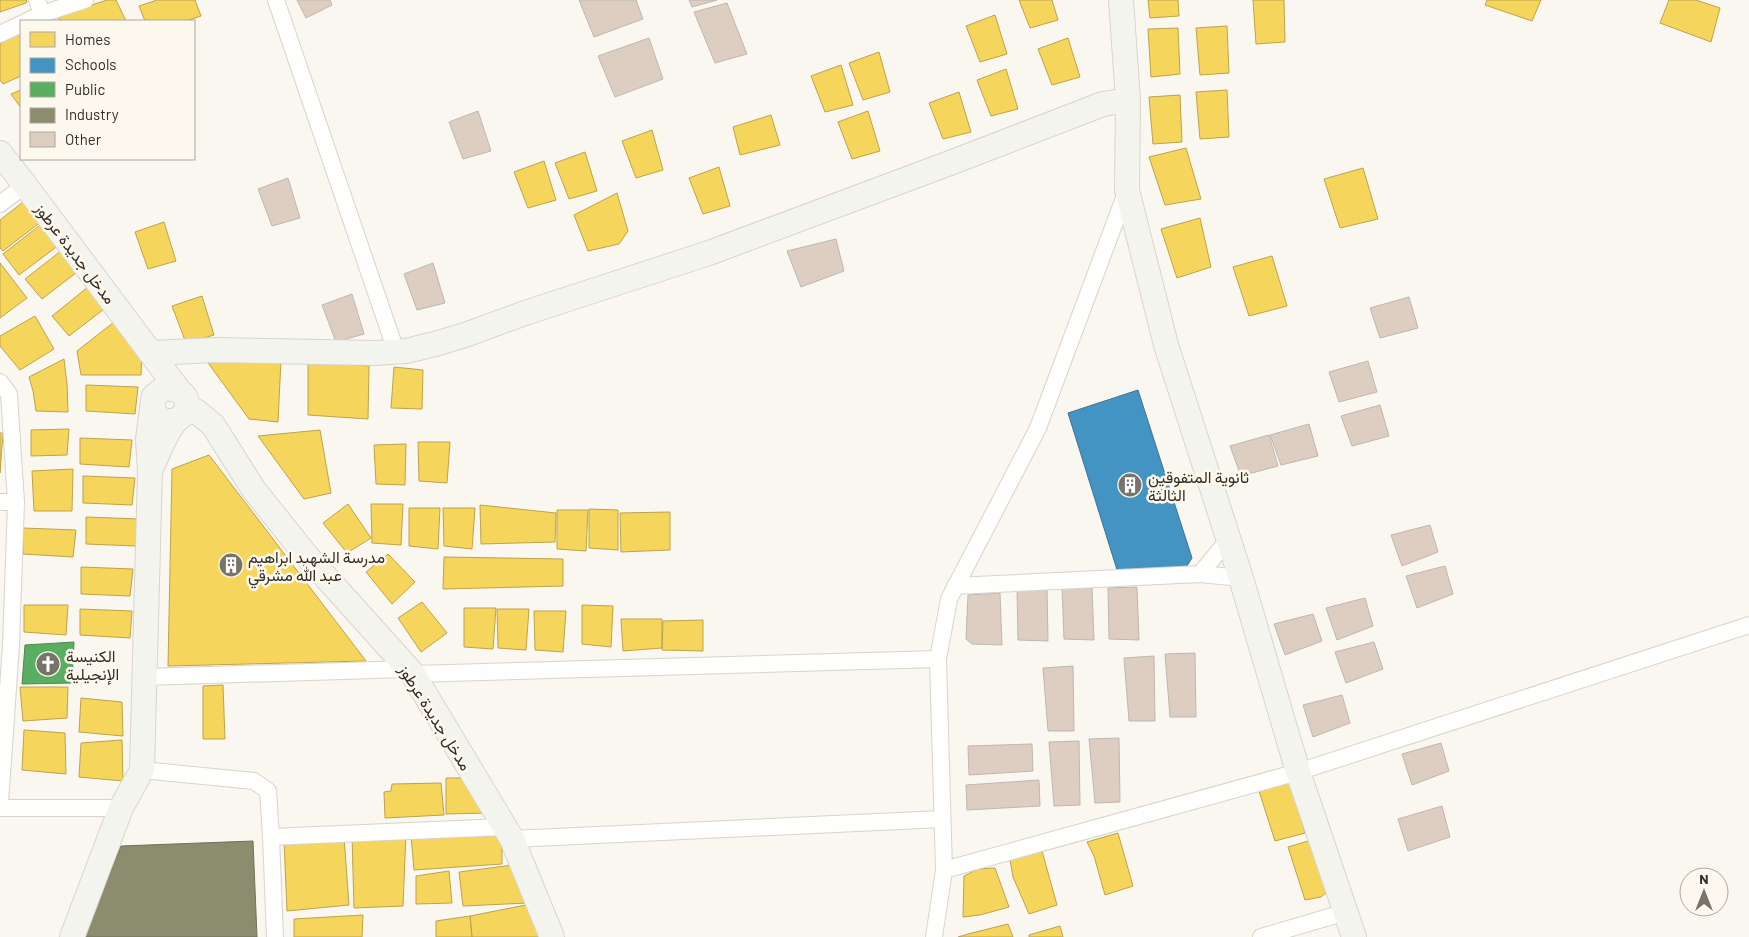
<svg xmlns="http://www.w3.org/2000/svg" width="1749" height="937" viewBox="0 0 1749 937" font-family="Barlow,Vazirmatn,sans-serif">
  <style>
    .homes { fill: #f6d55c; stroke: #bca34b }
    .schools { fill: #4393c3; stroke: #3e7593 }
    .public { fill: #5aae61; stroke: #4e884f }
    .industry { fill: #8c8c6e; stroke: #717058 }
    .building { fill: #decec1; stroke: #bdb7b1 }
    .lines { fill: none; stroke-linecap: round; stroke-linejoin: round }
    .street-casing { stroke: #d8d4cc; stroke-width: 18 }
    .secondary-casing { stroke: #d8d4cc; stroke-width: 26 }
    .street { stroke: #fefefd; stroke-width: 16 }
    .secondary { stroke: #f4f4ef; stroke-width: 24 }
    .labels { text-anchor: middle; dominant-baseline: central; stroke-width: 5; stroke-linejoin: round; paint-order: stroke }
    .street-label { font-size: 16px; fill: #332e24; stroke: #fdf8ed }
    .poi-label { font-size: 16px; fill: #332e24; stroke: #fdf8ed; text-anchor: start }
  </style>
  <rect width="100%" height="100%" fill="#faf7f0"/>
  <path class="homes" d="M0 0H27L26 3 0 12Z
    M107 0H116L126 21H60L58 16Z
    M157 0H195L201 16 186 21H145L139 6Z
    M1019 0H1052L1058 20 1030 28Z
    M1148 0H1178L1179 16 1150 18Z
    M1253 0H1284L1285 42 1256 44Z
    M1487 0H1541L1532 21 1485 5Z
    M1669 0H1696L1720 8 1711 42 1660 23Z
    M995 15 1007 54 980 62 966 26Z
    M1227 26 1229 73 1200 75 1196 28Z
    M1178 28 1180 74 1151 77 1148 29Z
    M21 29V76L3 84 0 80V37Z
    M1068 38 1080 77 1052 85 1038 49Z
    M879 52 890 92 863 100 849 63Z
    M841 65 853 105 825 112 811 76Z
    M1006 69 1018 109 991 116 977 80Z
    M21 90V108L11 94Z
    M1227 90 1229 137 1200 139 1196 92Z
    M959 92 971 132 943 139 929 103Z
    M1180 95 1182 142 1153 144 1149 97Z
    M868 111 880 151 852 159 838 122Z
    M771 115 780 145 740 155 733 127Z
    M652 130 663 170 636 178 622 141Z
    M1186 148 1201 199 1165 205 1149 157Z
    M585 152 597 191 569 199 555 163Z
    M544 161 556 200 528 208 514 172Z
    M719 167 730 206 703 214 689 178Z
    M1363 168 1378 219 1340 228 1324 179Z
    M617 193 628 231 619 244 588 251 574 215Z
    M27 199 42 221 3 251 0 248V220Z
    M1200 218 1211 267 1177 278 1161 229Z
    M44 222 59 245 19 275 3 254Z
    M164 222 176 261 148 269 135 232Z
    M66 247 81 269 42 299 25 279Z
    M1272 256 1287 306 1249 316 1233 267Z
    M0 263 27 298 0 318Z
    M93 283 108 306 69 336 52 316Z
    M202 296 214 335 186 343 172 306Z
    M35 316 54 349 20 370 0 346V336Z
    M118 319 142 351 141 375H81L77 351Z
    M203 356 281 360 278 422 249 419Z
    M64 359 67 384 68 412 36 411 33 391 29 377Z
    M308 361 369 366 368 419 308 415Z
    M394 367 423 370 422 409 391 408Z
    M86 385 138 387 135 414 86 411Z
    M69 429 67 455 31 456V430Z
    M320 430 331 493 304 499 258 436Z
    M0 433H3L0 473Z
    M80 438 132 440 129 467 80 464Z
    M418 442H450L447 483 419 481Z
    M406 444 405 485 376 484 374 445Z
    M209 455 366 661 168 666 172 469Z
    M73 469 72 511H34L32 471Z
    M83 476 135 478 132 505 83 503Z
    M348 504 371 538 347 553 323 523Z
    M371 504H403L401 545 372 543Z
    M480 505 556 513 555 542 481 544Z
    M409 508H440L438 549 409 546Z
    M443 508H475L472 549 444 546Z
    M589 509 618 510V550L589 548Z
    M557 510H588L586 551 557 549Z
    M670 512V550L621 552 620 513Z
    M86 517 139 519 136 546 86 544Z
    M23 528 76 530 73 557 23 554Z
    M388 554 415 582 392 604 366 572Z
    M444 557 563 559V586L443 589Z
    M81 567 133 569 130 596 81 594Z
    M422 602 447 633 421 652 398 618Z
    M24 605H68L66 635 24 632Z
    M582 605 613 606 611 647 582 644Z
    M464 608H496L493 649 464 647Z
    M80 609 132 611 130 638 80 635Z
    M497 609H529L526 650 498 648Z
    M534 611H566L563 652 535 650Z
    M621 619H662V648L623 651Z
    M703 620V651L662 650 663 621Z
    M223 685 225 739H203V686Z
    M20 687H68L67 718 23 721Z
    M81 698 122 702 123 736 79 732Z
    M24 730 65 733 66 774 22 770Z
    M122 740 123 781 79 777 81 743Z
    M446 778H466L487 813 446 814Z
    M1289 779 1305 833 1275 841 1258 788Z
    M441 783 444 815 385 818 384 792 391 791 392 784Z
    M502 829V864L414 870 411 836Z
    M406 833 403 906 354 908 352 836Z
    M1118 833 1133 886 1105 895 1094 856 1087 842Z
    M344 837 349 905 287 911 284 840Z
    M1318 838 1331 889 1321 897 1305 900 1288 847Z
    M1042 851 1057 905 1029 914 1013 877 1010 860Z
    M513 865 528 903 463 906 459 872Z
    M995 868 1009 907 980 915 963 917 964 876 978 869Z
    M449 871 452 903 416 904V876Z
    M531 904 544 937H472L470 916Z
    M363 915 362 937H294V919Z
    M470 916 472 937H436V921Z
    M1008 924 1013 937H958L968 934Z
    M1060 926 1063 937H1029V935Z"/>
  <path class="schools" d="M1138 390 1192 558 1185 569 1118 573 1068 413Z"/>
  <path class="public" d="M74 642 72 683 22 684 25 645Z"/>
  <path class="industry" d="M253 841 257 937H84L121 846Z"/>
  <path class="building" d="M297 0H330L332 5 306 18Z
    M579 0H636L643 19 594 37Z
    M689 0H717L692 7Z
    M727 3 747 54 715 63 694 12Z
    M649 38 663 79 615 97 598 56Z
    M478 111 491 151 463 159 449 122Z
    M288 178 300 218 272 226 258 189Z
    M836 239 844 271 801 287 787 251Z
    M433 263 445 303 417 310 404 274Z
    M352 294 364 334 336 342 322 305Z
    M1409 297 1418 328 1380 338 1370 308Z
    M1368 361 1377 392 1339 402 1329 372Z
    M1380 405 1389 436 1352 446 1341 416Z
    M1309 424 1318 456 1281 465 1270 435Z
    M1269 435 1278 466 1241 476 1230 446Z
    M1430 525 1438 552 1402 566 1391 535Z
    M1445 566 1453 594 1417 608 1406 576Z
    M1092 587 1094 640 1064 639 1062 588Z
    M1137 587 1139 640 1109 639 1108 588Z
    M1047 588 1048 641 1018 640 1017 589Z
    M1000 593 1002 645 972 644 966 639 968 595Z
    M1365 598 1373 626 1337 640 1326 608Z
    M1313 614 1322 641 1285 655 1274 624Z
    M1374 642 1383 669 1346 683 1335 652Z
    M1195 653 1196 717H1170L1165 654Z
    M1154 656 1155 721H1129L1124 658Z
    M1073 666 1074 731H1048L1043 668Z
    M1342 695 1350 723 1313 737 1303 705Z
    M1119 738 1120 802 1095 803 1089 739Z
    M1079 741 1080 805 1054 806 1049 742Z
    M1441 743 1449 771 1412 785 1402 754Z
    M1032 744 1033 771 969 775 968 746Z
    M1039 780 1040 806 967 810 966 785Z
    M1442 806 1450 837 1408 851 1398 819Z"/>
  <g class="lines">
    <defs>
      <path id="street" d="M276 0 396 351
        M42 14 85 0
        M27 21 42 14 37 0
        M0 34 21 24
        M0 204 25 185
        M0 382 9 394 16 502 11 645 0 803
        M0 502H16
        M1200 574 1228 540
        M955 586 1200 574 1241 578
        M413 674 938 659
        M144 677 408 669
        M142 770 254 781 268 791 271 837 275 937
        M0 808H121
        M271 837 503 827
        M512 839 942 819
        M944 870 1298 772 1749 625
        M934 937 944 870 938 659 949 599 1038 428 1127 190
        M1261 937 1346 912"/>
      <path id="secondary" d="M1121 0 1128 100 1127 190 1166 345 1241 578 1298 772 1354 937
        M0 153 25 185 180 392
        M152 353 215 350 375 353 406 351 435 344 465 335 525 313 709 253 950 163 1103 104 1128 100
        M187 408 196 411 213 425 254 490 306 555 413 674 512 839 552 937
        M151 469C158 454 164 436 174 423 179 417 185 416 187 408 189 393 175 387 163 389L154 396C151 407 153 415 164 421H176
        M72 937 121 808 142 770 150 471 148 439 152 408"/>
    </defs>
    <use href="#street" class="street-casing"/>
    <use href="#secondary" class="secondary-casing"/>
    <use href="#street" class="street"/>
    <use href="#secondary" class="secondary"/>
  </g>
  <defs>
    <symbol id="building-disc" viewBox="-11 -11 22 22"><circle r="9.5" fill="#79746b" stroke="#fdf8ed"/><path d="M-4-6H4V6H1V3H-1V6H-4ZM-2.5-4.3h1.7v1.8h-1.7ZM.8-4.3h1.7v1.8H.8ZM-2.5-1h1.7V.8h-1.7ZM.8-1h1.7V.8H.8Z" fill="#fff"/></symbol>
    <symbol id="church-disc" viewBox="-11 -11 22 22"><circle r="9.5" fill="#79746b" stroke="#fdf8ed"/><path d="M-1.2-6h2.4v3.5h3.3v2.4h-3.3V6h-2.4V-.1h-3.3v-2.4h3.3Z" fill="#fff"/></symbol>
  </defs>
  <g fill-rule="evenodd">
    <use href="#building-disc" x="1116" y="471" width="28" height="28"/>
    <use href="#building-disc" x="217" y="551" width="28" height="28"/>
    <use href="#church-disc" x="34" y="650" width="28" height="28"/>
  </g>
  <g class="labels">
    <g class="street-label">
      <text transform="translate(76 253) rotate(53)">مدخل جديدة عرطوز</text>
      <text transform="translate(436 717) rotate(58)">مدخل جديدة عرطوز</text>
    </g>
    <g class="poi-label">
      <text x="1148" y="476">ثانوية المتفوقين<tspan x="1148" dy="18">الثالثة</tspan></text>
      <text x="248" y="556">مدرسة الشهيد ابراهيم<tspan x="248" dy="18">عبد الله مشرقي</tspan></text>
      <text x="66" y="655">الكنيسة<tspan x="66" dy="18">الإنجيلية</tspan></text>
    </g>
  </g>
  <rect x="20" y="20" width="175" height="140" fill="#fdf8ed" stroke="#aca79d"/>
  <rect x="30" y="32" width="25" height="15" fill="#f6d55c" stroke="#aca79d"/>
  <text x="65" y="45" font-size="15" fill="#332e24">Homes</text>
  <rect x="30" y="58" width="25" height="15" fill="#4393c3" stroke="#aca79d"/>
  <text x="65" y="70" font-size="15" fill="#332e24">Schools</text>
  <rect x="30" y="82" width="25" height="15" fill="#5aae61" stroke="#aca79d"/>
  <text x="65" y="95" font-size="15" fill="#332e24">Public</text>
  <rect x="30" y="108" width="25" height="15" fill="#8c8c6e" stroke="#aca79d"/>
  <text x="65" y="120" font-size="15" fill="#332e24">Industry</text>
  <rect x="30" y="132" width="25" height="15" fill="#decec1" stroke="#aca79d"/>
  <text x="65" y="145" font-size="15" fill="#332e24">Other</text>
  <g transform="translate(1704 892)"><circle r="24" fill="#fdf8ed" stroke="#aca79d"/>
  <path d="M0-4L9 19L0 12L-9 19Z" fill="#79746b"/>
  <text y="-8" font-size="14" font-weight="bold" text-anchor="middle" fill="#332e24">N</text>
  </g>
</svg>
